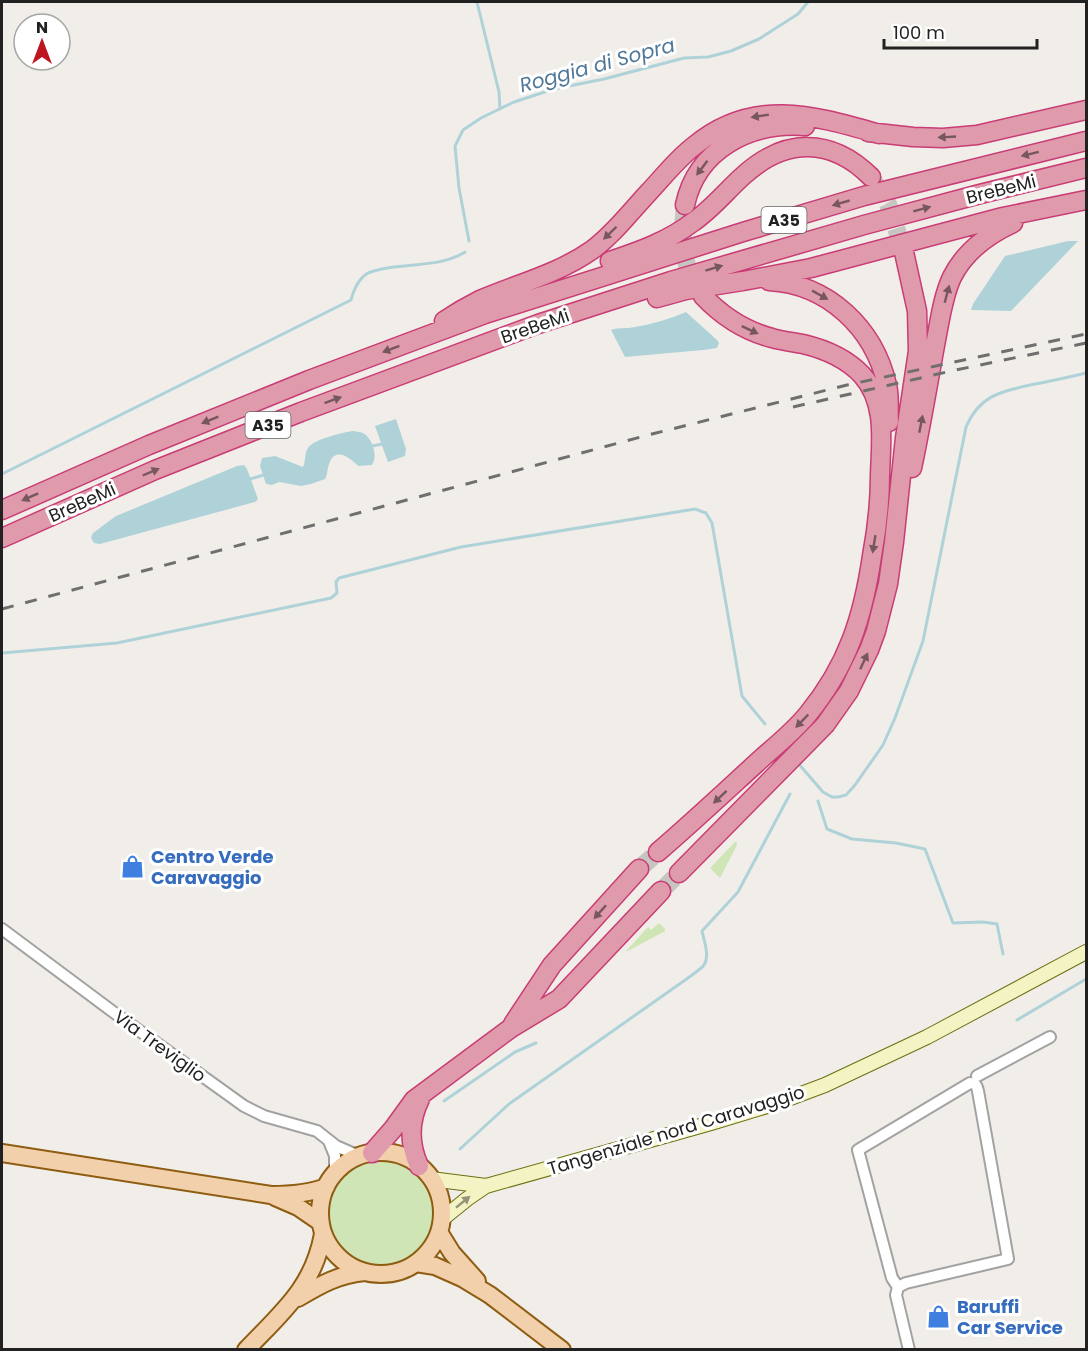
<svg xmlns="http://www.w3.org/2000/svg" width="1088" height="1351" viewBox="0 0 1088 1351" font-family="Poppins,sans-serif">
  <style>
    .grass { fill: #cfe5b5 }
    .water { fill: #afd2d9 }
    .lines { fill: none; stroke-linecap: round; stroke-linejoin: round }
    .stream { stroke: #afd2d9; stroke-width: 3 }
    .highway-tunnel { stroke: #c7c5c1; stroke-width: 18; stroke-dasharray: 18 9; stroke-linecap: butt }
    .street-casing { stroke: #a2a2a2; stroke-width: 14 }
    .secondary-casing { stroke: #6b7011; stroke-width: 16 }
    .primary-casing { stroke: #8e5d11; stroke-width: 20 }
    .highway-casing { stroke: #c93c75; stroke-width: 21 }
    .street { stroke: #fff; stroke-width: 10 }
    .secondary { stroke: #f4f3c4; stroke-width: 14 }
    .primary { stroke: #f3d0ac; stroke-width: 16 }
    .highway { stroke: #df9aab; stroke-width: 18 }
    .rail { stroke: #6f6f6f; stroke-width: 3; stroke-dasharray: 12 12; stroke-linecap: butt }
    .oneway { fill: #76575f }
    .oneway2 { fill: #95947b }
    .labels { text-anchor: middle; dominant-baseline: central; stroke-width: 6; stroke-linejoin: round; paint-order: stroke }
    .shield { fill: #fff; stroke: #646464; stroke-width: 1.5 }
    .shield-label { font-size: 16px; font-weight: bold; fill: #212121 }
    .street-label { font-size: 18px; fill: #212121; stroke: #fff }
    .shop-label { font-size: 18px; font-weight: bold; fill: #366cbe; stroke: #fff; text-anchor: start }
    .water-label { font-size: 20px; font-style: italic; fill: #507899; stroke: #fff }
  </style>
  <rect width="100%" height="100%" fill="#f1eee9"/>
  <path class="grass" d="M736 841 737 845 720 878 710 868Z
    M659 923 665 929V931L628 951H626L648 927 651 930Z
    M327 1212a53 53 0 1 1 106 0a53 53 0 1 1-106 0Z"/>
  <path class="water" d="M1068 241H1078L1011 311 971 310 973 304 1005 256Z
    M686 312 717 340 719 343 717 348 703 350 625 357 611 330C620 327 626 329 635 327 652 324 670 319 686 312Z
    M396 419 406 449 405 456 388 462 375 426Z
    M353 431C356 431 360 432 363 433 373 439 378 456 372 465L358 466C350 458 335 446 329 464 327 469 328 474 325 479L311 484 301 486 279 482 272 485 266 484 260 466 262 458 275 456 303 467C306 461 304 454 308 448 312 440 343 432 353 431Z
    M244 465 247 469 258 499 255 502 100 544 94 543 91 538 93 533 116 516 237 466Z"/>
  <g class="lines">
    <path class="stream" d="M477 2 499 92 500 109
      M469 241 459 188 455 146 463 130 481 118 514 102 554 89 604 79 684 58 708 57 731 51 759 39 798 14 808 2
      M372 446 382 444
      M2 474 351 300C354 289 358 279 368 273 372 271 378 270 382 269 409 263 442 267 465 252
      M247 480 267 474
      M2 653 117 643 331 598 337 593 336 582 339 578 461 547 695 509 706 513 712 523 742 696 765 724
      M797 762 823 792 832 797H838L846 795 855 785 883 745 895 718 923 641 966 427C980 394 1003 391 1035 384 1052 381 1069 377 1086 373
      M818 801 827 829 852 839 896 843 925 849 953 923 983 922 997 924 1003 954
      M1017 1020 1086 979
      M444 1101 515 1052 536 1043
      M460 1149 509 1104 688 978C693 974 700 970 704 965 710 956 704 941 702 931L738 892 790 794"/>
    <path class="highway-tunnel" d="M873 180 888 204 904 252
      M685 205C682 236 680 260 697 287
      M639 869 658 852
      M661 891 679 873"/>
    <defs>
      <path id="street" d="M2 929 116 1014 244 1106 264 1116 317 1131 336 1146 352 1153 361 1156
        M977 1076 1050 1037
        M329 1141 335 1156V1173
        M898 1287 906 1283 1008 1259 978 1091C977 1086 976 1083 970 1083L858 1150 892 1278 898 1287 896 1295 909 1350"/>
      <path id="secondary" d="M431 1179 486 1186
        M441 1220 467 1199 486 1186 711 1123 777 1103 825 1085 927 1037 1086 952"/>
      <path id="primary" d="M320 1213a61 61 0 1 1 122 0a61 61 0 1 1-122 0Z
        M2 1153 271 1195C290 1195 308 1194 326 1187
        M275 1197 298 1207 320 1222
        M439 1232 452 1253 477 1281
        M416 1263 435 1266 462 1278 490 1295 562 1350
        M298 1298C320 1285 339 1274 365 1272
        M246 1350C282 1312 313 1288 323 1234"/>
      <path id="highway" d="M868 132 913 137 943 138 977 135 1086 110
        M685 205C697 149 750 122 805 126
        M610 261C640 251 668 241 693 222 712 209 727 190 744 175 785 138 831 137 871 177
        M769 281C828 284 874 328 887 385 890 397 888 410 889 422
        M657 298 686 290 743 281 811 268 1003 217 1086 200
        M444 321C456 313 468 306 480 300 517 284 558 274 592 250 614 234 631 211 649 192 664 176 677 159 694 146 753 97 813 115 879 134
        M912 468C921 426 928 383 936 340 940 320 943 296 952 277 965 251 987 235 1013 223
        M2 510 149 445 309 380 485 314 743 232 864 196 1086 141
        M2 538 155 470 301 412 538 324 671 281 864 225 980 194 1086 168
        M658 852C694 821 728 789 762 758 778 744 795 730 808 714 848 665 863 617 872 556 877 529 880 503 880 475 881 442 887 403 862 375 847 359 824 349 803 344 792 342 782 341 772 338 745 331 722 316 703 296
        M679 873 825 725 849 691 869 650 876 631 888 584 894 542 905 438 918 351 917 311 904 252
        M513 1024 552 965 639 869
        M372 1153 393 1129 414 1100 511 1028 559 999 661 891
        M419 1166C409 1144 409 1121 420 1099"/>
    </defs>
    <use href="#street" class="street-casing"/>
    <use href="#secondary" class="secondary-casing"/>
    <use href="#primary" class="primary-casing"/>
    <use href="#highway" class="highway-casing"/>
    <use href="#street" class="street"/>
    <use href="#secondary" class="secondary"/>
    <use href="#primary" class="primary"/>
    <use href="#highway" class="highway"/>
    <path class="rail" d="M793 407 951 371 1086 343
      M2 609 652 434 847 385 1086 334"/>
  </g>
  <defs><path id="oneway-solid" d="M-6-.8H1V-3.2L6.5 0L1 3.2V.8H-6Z" transform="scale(1.5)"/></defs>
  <g class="oneway">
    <use href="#oneway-solid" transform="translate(760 116) rotate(171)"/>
    <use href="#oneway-solid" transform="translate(947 137) rotate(177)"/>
    <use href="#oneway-solid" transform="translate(1030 154) rotate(166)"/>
    <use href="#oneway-solid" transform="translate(702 168) rotate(127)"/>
    <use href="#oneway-solid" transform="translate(841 203) rotate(164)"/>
    <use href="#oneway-solid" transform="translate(922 209) rotate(-15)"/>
    <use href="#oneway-solid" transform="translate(610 233) rotate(136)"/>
    <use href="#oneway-solid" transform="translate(714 268) rotate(-17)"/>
    <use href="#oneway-solid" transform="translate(947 294) rotate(-75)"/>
    <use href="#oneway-solid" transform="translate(820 295) rotate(29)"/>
    <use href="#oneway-solid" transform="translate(750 330) rotate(25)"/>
    <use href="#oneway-solid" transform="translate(391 349) rotate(159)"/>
    <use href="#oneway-solid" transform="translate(333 400) rotate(-20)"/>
    <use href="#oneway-solid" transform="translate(210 420) rotate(158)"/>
    <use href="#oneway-solid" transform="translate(921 424) rotate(-79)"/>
    <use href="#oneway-solid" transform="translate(151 472) rotate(-23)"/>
    <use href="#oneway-solid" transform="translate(30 497) rotate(156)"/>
    <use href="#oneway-solid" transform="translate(874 544) rotate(99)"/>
    <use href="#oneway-solid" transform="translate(864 661) rotate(-65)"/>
    <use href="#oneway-solid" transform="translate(802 721) rotate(134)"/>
    <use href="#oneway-solid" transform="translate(720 797) rotate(137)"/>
    <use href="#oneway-solid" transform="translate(600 912) rotate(132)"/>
  </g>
  <use class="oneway2" href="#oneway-solid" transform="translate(463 1202) rotate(-39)"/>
  <defs>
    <symbol id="shop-bare" viewBox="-9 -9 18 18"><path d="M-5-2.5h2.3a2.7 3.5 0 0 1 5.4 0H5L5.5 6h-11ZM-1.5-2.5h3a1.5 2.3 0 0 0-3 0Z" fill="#3f7fe0" stroke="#fff" stroke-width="2.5" paint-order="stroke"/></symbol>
  </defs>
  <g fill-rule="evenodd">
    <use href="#shop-bare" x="116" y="850" width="33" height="33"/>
    <use href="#shop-bare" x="922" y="1300" width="33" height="33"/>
  </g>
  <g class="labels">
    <g class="shield">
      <rect x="761.5" y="207" width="45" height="26" rx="4.5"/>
      <rect x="245.5" y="412" width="45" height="26" rx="4.5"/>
    </g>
    <g class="shield-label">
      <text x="784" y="220">A35</text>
      <text x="268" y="425">A35</text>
    </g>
    <g class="street-label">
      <text transform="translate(1001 189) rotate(-14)">BreBeMi</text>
      <text transform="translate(535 326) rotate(-19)">BreBeMi</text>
      <text transform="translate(82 502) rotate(-24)">BreBeMi</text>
      <text transform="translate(160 1046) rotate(36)">Via Treviglio</text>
      <text transform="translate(676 1130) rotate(-17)">Tangenziale nord Caravaggio</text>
    </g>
    <g class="shop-label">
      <text x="151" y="856">Centro Verde<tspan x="151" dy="21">Caravaggio</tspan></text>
      <text x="957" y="1306">Baruffi<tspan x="957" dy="21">Car Service</tspan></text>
    </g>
    <g class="water-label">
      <text transform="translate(597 65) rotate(-15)">Roggia di Sopra</text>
    </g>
  </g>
  <rect width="1088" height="1351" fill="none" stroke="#212121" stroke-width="6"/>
  <g transform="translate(42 42)"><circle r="28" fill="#ffffff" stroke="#a6a6a6" stroke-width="1.5"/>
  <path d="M0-4.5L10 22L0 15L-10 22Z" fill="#bd1620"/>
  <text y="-9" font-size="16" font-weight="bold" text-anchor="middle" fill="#212121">N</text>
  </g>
  <path d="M884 39v9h153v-9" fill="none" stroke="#212121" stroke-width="3"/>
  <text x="893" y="39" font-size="18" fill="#212121" stroke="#ffffff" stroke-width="4.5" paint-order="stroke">100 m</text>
</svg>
